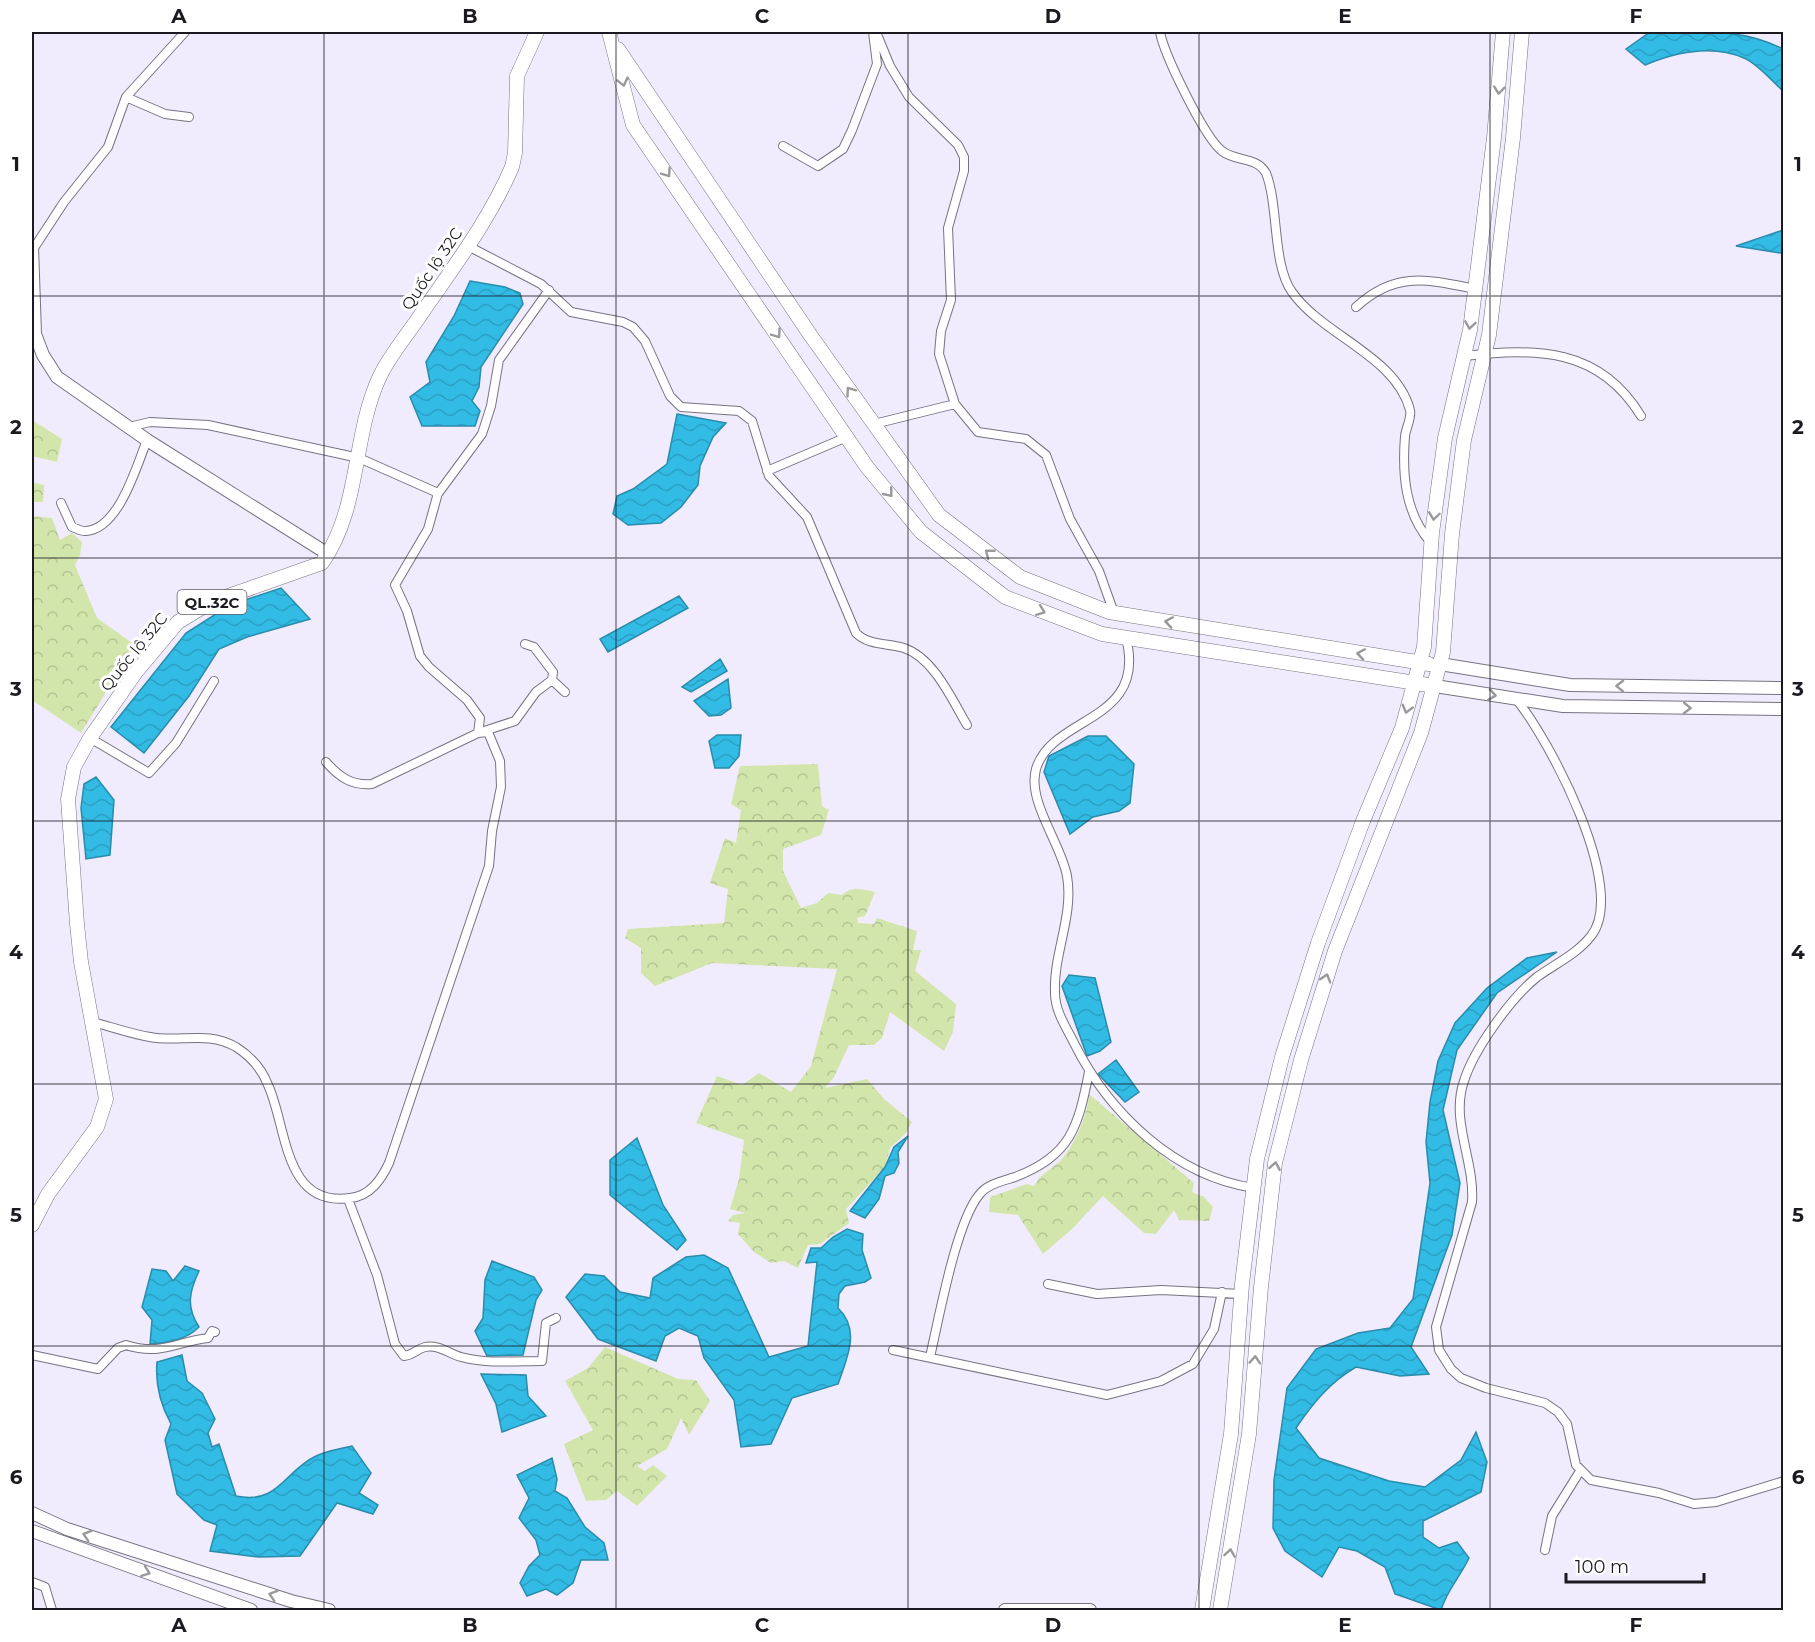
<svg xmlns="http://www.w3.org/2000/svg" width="1815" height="1642" viewBox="0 0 1815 1642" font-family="Montserrat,sans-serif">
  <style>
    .forest { fill: url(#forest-crowns) }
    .water { fill: url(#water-waves); stroke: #2b8baa; stroke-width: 1.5 }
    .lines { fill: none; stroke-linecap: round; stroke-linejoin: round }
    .street-casing { stroke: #777281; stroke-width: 10 }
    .secondary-casing { stroke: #777281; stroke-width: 14 }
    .primary-casing { stroke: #777281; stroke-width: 15 }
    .street { stroke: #fff; stroke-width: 8 }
    .secondary { stroke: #fff; stroke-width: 12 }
    .primary { stroke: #fff; stroke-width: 14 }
    .oneway { stroke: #99989b }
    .grid { fill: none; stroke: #1c1a20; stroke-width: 1.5; stroke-opacity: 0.55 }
    .labels { text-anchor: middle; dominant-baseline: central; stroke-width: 6; stroke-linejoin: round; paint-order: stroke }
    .shield { fill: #fff; stroke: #605f63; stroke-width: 1.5 }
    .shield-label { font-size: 15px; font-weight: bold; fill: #1c1a20 }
    .street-label { font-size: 16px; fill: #1c1a20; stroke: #fff }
    .neatline { fill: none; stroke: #1c1a20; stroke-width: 2 }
    .grid-label { font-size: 20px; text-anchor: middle; font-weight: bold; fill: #1c1a20 }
  </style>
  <defs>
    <pattern id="forest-crowns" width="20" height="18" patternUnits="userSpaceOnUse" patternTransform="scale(1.5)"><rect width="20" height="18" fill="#d2e5ab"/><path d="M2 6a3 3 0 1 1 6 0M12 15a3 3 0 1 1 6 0" fill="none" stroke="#b4c493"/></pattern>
    <pattern id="water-waves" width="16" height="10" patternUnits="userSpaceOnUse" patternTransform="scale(1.5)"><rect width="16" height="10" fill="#31bbe5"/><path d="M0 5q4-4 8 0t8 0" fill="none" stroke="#2ba0c4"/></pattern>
  </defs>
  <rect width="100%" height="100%" fill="#f1ecfd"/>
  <path class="forest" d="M32 420 62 439 57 462 32 456Z
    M32 482 44 485 43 502H33L32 516 52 518 60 540 72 533 82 542 80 555 75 565 97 618 135 645 81 733 32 700Z
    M818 764 822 806 829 810 821 835 783 849V871L801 908 817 903 828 893 842 895C852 886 862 889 875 892L865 916 857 918 858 923 874 924 877 918 917 931 913 950H921L915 971 956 1004 953 1032 944 1051 890 1012 882 1038 874 1045H849L834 1077 825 1088 867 1079 884 1099 912 1122 906 1133 890 1148 885 1167 846 1209 849 1223 820 1244 808 1245 798 1268 784 1261 771 1263 754 1252 738 1234 740 1223 728 1221 733 1215 745 1213 730 1209 739 1179 744 1140 696 1123 717 1076 742 1085 759 1073 791 1092 811 1066 837 969 712 963 655 986 641 973V948L625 938 628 929 724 923 728 889 710 883 725 838 736 843 741 810 731 804 740 766Z
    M1089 1094 1194 1183 1192 1192 1204 1197 1213 1207 1209 1221 1179 1220 1174 1210 1156 1234 1144 1233 1103 1196 1072 1229 1043 1254 1018 1215 989 1212 990 1197 1027 1184 1034 1186C1041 1173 1051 1170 1061 1160 1076 1143 1087 1116 1089 1094Z
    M605 1347 678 1379 696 1380 710 1401 689 1435 681 1418 667 1449 637 1466 645 1471 653 1465 667 1476 637 1506 617 1491 606 1500 586 1501 564 1444 593 1430 565 1381 588 1368Z"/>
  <path class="water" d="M1650 32C1696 32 1741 27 1783 49V91C1772 81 1758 64 1744 58 1711 44 1676 52 1645 65L1626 49Z
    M1783 230V252L1780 253 1736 246Z
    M470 281 505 287 520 293 523 304 481 367 479 387 472 401 480 411 475 426H422L410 397 430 382 426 362 454 316Z
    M677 414 726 423 713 437 700 466 698 485 681 507 661 523 628 525 613 514 617 496 633 489 667 464Z
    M281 588 310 619 247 637 219 649 189 696 144 753 111 727 186 633 230 605Z
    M679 596 688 608 608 652 600 639Z
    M720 659 727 671 691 692 682 687Z
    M728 679 731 708 721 715 709 716 694 701Z
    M717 735H741L739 756 729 768H715L709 741Z
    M1088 736H1106L1134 764 1130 803 1119 811 1093 817 1070 834 1044 772 1049 756Z
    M96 777 114 800 110 855 86 859 81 808 84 784Z
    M1557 952 1497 993 1457 1050 1443 1110 1460 1183 1452 1235 1411 1347 1429 1374 1400 1376 1356 1367C1330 1382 1313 1403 1296 1428L1319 1458 1389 1481 1425 1487 1461 1460 1476 1432 1487 1462 1481 1492 1423 1521V1537L1439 1548 1457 1542 1469 1558C1460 1577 1447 1590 1441 1610L1395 1594 1385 1567 1357 1551 1339 1547 1322 1577 1285 1551 1273 1528 1274 1480 1287 1388 1316 1349 1358 1333 1390 1328 1413 1299 1430 1183 1426 1142 1430 1102 1438 1061 1455 1023 1487 988 1527 958Z
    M1069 975 1095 978 1111 1042 1100 1051 1087 1056 1062 986Z
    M1116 1060 1139 1092 1125 1102 1098 1074Z
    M908 1136 898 1152 899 1163 894 1173 885 1176 879 1199 865 1218 850 1211 885 1167 894 1147Z
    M637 1138 663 1205 686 1240 677 1250 610 1195V1160Z
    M847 1229 863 1234 862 1250 871 1278 865 1282 845 1286 839 1294 838 1308C861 1330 847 1358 838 1384L792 1398 771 1444 741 1447 734 1400 704 1358 698 1336 679 1328 665 1336 656 1361 598 1339 566 1297 585 1274 604 1276 620 1292 650 1298 653 1278 686 1257 704 1255 728 1268 769 1357 808 1346 817 1262 806 1263 811 1248H821L833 1237Z
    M492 1261 534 1277 542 1290 536 1300 523 1355 487 1356 475 1331 483 1318 485 1280Z
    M185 1266 199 1271C189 1292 186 1307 199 1327 186 1340 168 1343 150 1344L152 1320 142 1307 152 1269 166 1271 173 1281Z
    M182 1355 187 1381 202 1393 215 1419 208 1433 212 1447 219 1444 236 1496C279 1505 284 1471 316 1456 326 1451 340 1449 352 1446L371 1473 359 1493 378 1505 373 1514 337 1503 300 1556 259 1557 210 1551 217 1525 204 1520 177 1494 165 1440 171 1424C160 1404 155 1385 157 1362Z
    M481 1374 526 1375 528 1396 546 1416 502 1432 496 1404Z
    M552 1458 557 1479 555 1491 567 1498 585 1527 604 1543 608 1560H581L573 1583 557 1595 546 1589 527 1596 520 1583 529 1566 540 1555 536 1540 519 1518 529 1498 517 1475Z"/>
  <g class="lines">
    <defs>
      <path id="street" d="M876 32 890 66 909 97 958 145 964 157V171L948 228 951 300 941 331 939 354 955 404 978 432 1026 439 1046 455 1070 519 1099 571 1114 613
        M1160 32C1164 54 1204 137 1222 151 1236 162 1256 156 1266 173 1279 206 1272 264 1292 292 1322 335 1396 356 1410 410 1412 417 1406 428 1405 436 1402 475 1405 513 1431 543
        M126 97 165 114 189 117
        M783 146 818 166 843 149 852 130 877 64 873 32
        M468 246 541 284 571 312 623 322 633 327 645 341 670 396 681 407 739 411 752 421 769 476 807 517 856 633C869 646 888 643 904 648 934 658 952 700 967 725
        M32 251 64 202 108 147 126 97 185 32
        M1356 307C1395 271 1426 279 1475 289
        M1464 356C1536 348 1599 347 1641 416
        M874 424 955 404
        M767 471 847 437
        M437 495 482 434 491 406 499 360 549 290
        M61 503 72 527C76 528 82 532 86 531 119 529 137 465 147 440
        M1126 638C1148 723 1052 715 1036 769 1027 802 1061 843 1067 876 1074 916 1053 954 1055 993 1055 1011 1066 1027 1074 1043 1109 1113 1174 1176 1254 1188
        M552 680 565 692
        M1516 699C1549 739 1629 889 1591 936 1577 954 1555 964 1537 977 1511 998 1474 1049 1464 1081 1450 1121 1475 1161 1472 1202L1436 1327 1439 1350 1451 1369 1461 1378 1486 1388 1545 1403 1558 1412 1567 1424 1576 1465 1591 1480 1659 1493 1694 1504 1716 1502 1784 1481
        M90 738 149 773 176 743 214 681
        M326 762C339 777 352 786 372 784L478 733 515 721 536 692 552 680 553 672 534 647 525 644
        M93 1022C112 1027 131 1034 150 1037 180 1043 207 1030 236 1047 250 1056 262 1069 268 1085 287 1125 283 1208 350 1198 370 1196 381 1180 389 1163L489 866 492 831 501 787 500 761 488 732 478 733 480 718 467 700 429 667 420 656 407 611 395 585 428 529 438 493 359 458 208 425 150 422 129 427
        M348 1199 377 1275 395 1344 404 1356C413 1355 417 1349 425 1347 438 1344 450 1354 461 1357 487 1364 516 1361 542 1361L546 1323 556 1318
        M1048 1284 1097 1294 1161 1290 1241 1294
        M893 1350 1107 1395 1161 1381 1193 1364 1214 1329 1222 1292
        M32 1355 98 1369 118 1348 126 1345C161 1356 175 1342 208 1338L212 1331 215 1332
        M930 1357C939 1318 956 1223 979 1195 987 1184 1003 1181 1015 1177 1071 1156 1078 1127 1089 1072
        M1545 1550 1552 1516 1580 1471
        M32 1582 45 1587 52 1610"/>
      <path id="secondary" d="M32 246 35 334 43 355 57 377 147 440 328 554
        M1440 664 1570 685 1784 688
        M1435 686 1563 706 1784 709
        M32 1513 67 1529 291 1601 329 1610
        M32 1531 251 1610
        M1005 1610H1090"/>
      <path id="primary" d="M609 32 633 125 867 467 921 532 1005 597 1102 634 1435 686
        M618 49 811 336 939 515 1020 577 1109 612 1429 664
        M32 1225 48 1194 97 1127 106 1099 81 962 77 924 68 799 74 767 90 738 136 672 178 622 211 602 322 563C361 508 352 435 380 376 389 357 403 340 415 323 449 273 488 223 512 167L515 153 517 76 537 32
        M1202 1610 1231 1434 1242 1284 1257 1159 1282 1057 1318 943 1363 821 1402 728 1424 647 1432 533 1445 438 1470 330 1494 138 1503 32
        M1220 1610 1249 1434 1261 1287 1275 1163 1301 1060 1335 951 1421 733 1443 652 1452 534 1464 440 1489 335 1513 138 1522 32"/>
    </defs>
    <use href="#street" class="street-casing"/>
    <use href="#secondary" class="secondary-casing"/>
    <use href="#primary" class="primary-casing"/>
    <use href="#street" class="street"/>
    <use href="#secondary" class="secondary"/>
    <use href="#primary" class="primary"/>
  </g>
  <defs><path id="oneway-chevron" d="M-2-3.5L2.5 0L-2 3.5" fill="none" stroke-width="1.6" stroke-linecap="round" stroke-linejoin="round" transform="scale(1.5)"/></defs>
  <g class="oneway">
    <use href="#oneway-chevron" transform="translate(623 82) rotate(76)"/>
    <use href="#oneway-chevron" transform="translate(1499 90) rotate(96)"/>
    <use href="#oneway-chevron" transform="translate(667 173) rotate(55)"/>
    <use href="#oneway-chevron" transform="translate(1470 325) rotate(99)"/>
    <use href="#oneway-chevron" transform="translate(777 334) rotate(55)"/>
    <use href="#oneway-chevron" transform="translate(850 391) rotate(-126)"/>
    <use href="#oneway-chevron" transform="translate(889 493) rotate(51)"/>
    <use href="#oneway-chevron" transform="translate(1434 516) rotate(98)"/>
    <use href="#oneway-chevron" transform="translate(989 553) rotate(-142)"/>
    <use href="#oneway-chevron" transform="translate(1041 611) rotate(21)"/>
    <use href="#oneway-chevron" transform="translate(1169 622) rotate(-171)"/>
    <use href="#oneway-chevron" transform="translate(1361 654) rotate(-171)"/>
    <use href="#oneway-chevron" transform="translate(1620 686) rotate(-179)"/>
    <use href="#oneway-chevron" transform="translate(1492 695) rotate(9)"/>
    <use href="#oneway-chevron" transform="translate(1687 708) rotate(1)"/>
    <use href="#oneway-chevron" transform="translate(1407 709) rotate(105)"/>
    <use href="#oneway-chevron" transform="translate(1326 978) rotate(-73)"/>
    <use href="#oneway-chevron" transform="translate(1275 1166) rotate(-80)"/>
    <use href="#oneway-chevron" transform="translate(1255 1360) rotate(-86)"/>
    <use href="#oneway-chevron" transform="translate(87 1535) rotate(-162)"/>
    <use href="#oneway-chevron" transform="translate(1230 1553) rotate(-81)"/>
    <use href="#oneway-chevron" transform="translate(146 1572) rotate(20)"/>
    <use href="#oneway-chevron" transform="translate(273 1595) rotate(-162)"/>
  </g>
  <path class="grid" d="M324 32V1610M616 32V1610M908 32V1610M1199 32V1610M1490 32V1610M32 296H1784M32 558H1784M32 821H1784M32 1084H1784M32 1346H1784"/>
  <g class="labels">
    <rect class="shield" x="177.5" y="590" width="69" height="24" rx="4.5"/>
    <g class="shield-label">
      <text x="212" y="602">QL.32C</text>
    </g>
    <g class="street-label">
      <text transform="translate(432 269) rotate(-56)">Quốc lộ 32C</text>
      <text transform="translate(134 652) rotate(-51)">Quốc lộ 32C</text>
    </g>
  </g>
  <rect width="1815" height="1642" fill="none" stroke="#ffffff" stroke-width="66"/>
  <path d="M1566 1573v9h138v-9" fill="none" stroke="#1c1a20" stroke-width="3"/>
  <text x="1575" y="1573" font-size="18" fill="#1c1a20" stroke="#ffffff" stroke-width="4.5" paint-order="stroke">100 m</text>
  <rect x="33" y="33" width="1749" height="1576" class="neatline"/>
  <g class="grid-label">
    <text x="179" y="23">A</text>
    <text x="470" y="23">B</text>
    <text x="762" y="23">C</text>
    <text x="1053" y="23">D</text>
    <text x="1345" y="23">E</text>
    <text x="1636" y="23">F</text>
    <text x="16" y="171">1</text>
    <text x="1798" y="171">1</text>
    <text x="16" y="434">2</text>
    <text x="1798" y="434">2</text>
    <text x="16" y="696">3</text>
    <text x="1798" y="696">3</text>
    <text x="16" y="959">4</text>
    <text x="1798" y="959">4</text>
    <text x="16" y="1222">5</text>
    <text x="1798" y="1222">5</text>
    <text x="16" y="1484">6</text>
    <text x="1798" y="1484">6</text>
    <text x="179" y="1632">A</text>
    <text x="470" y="1632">B</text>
    <text x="762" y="1632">C</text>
    <text x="1053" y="1632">D</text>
    <text x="1345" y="1632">E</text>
    <text x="1636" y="1632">F</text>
  </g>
</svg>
